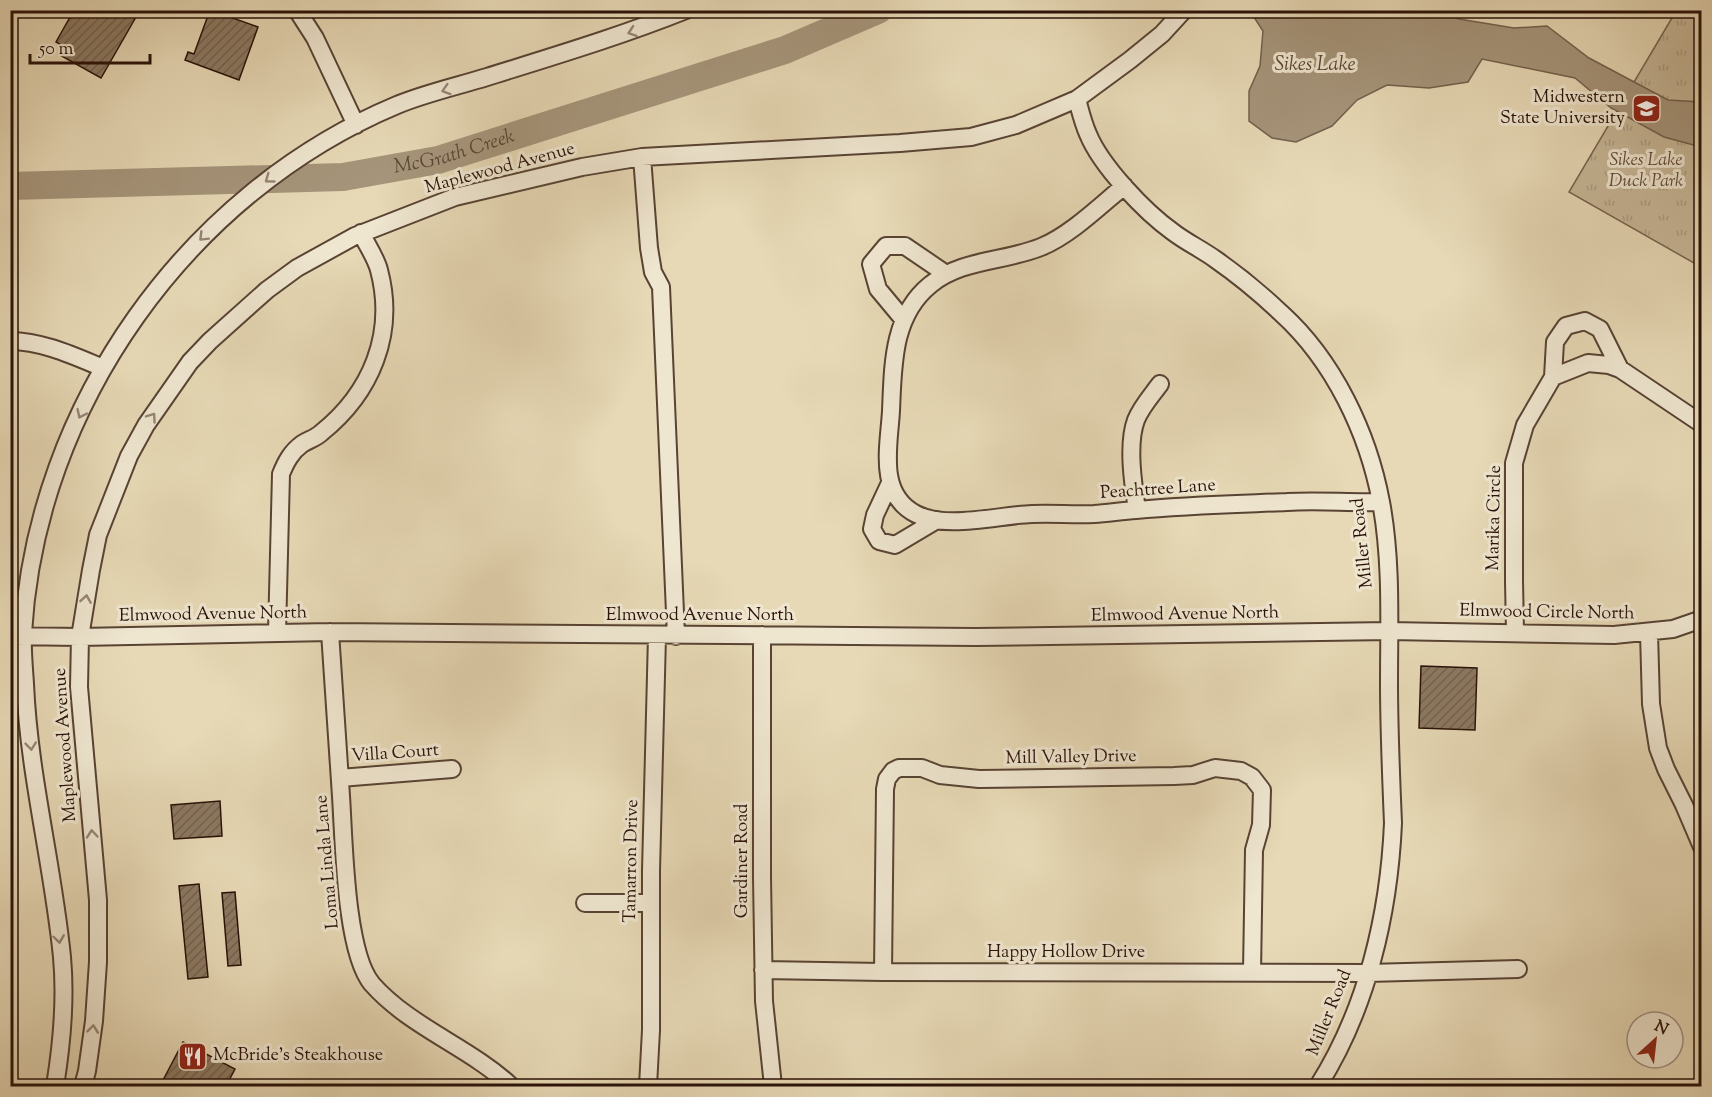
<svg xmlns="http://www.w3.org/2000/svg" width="1712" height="1097" viewBox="0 0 1712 1097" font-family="'Sorts Mill Goudy',serif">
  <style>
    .grass { fill: url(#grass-tufts); stroke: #786450; stroke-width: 1.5 }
    .water { fill: #a6957b; stroke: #74604d; stroke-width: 1.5 }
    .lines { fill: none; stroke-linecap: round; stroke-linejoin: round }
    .river { stroke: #a6957b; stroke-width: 28 }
    .building { fill: url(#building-hatch); stroke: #291108; stroke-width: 1.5 }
    .minor-casing { stroke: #584334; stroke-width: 20 }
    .minor { stroke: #efe6d0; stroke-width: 16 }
    .oneway { stroke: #968676 }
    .labels { text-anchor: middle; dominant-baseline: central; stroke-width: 6; stroke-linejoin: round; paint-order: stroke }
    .poi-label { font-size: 18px; fill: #291108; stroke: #efe6d0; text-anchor: end }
    .park-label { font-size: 18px; font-style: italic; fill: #604b3a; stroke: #efe6d0 }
    .street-label { font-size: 18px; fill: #291108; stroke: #efe6d0 }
    .water-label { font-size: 20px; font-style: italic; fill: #5b4636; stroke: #efe6d0 }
  </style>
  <defs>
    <pattern id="grass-tufts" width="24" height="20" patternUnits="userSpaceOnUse" patternTransform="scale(1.5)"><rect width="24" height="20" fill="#c7b798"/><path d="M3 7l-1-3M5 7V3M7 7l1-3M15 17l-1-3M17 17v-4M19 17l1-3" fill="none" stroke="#ab9c82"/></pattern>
    <pattern id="building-hatch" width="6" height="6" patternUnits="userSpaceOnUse" patternTransform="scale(1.5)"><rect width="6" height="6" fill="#8c7962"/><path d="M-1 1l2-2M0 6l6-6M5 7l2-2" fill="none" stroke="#72624f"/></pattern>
  </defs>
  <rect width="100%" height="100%" fill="#e7d9b6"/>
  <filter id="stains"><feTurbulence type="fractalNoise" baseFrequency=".00333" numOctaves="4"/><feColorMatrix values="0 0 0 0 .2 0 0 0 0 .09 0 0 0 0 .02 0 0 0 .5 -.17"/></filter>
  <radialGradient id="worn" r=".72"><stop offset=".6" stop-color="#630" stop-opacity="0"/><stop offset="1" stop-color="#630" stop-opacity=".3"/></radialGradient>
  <path class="grass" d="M1676 11H1701V267L1569 192Z"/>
  <path class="water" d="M1250 11 1434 10 1459 19 1514 28 1547 26 1589 58 1668 100 1701 102V147L1664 137 1611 108 1575 78 1482 59 1468 82 1429 88 1387 85 1357 100 1332 126 1296 142 1272 138 1249 121V91L1260 66 1263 31Z"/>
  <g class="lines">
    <path class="river" id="s1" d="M10 186 343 177 438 160 785 50 878 10"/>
  </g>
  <path class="building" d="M74 10H140L101 78 58 54 63 46 56 42Z
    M210 10 258 27 239 80 185 60 188 52 194 54Z
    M1421 666 1477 668 1475 730 1419 728Z
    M220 801 222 836 174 839 171 805Z
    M199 884 208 977 188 979 179 886Z
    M235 892 241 965 228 966 222 893Z
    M183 1042 235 1069 226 1086H160Z"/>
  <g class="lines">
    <defs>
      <path id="minor" d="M297 10 315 38 356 125
        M1077 99C1080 110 1083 123 1088 134 1101 166 1145 212 1173 232 1186 242 1201 249 1215 259 1238 275 1261 294 1281 313 1334 361 1368 433 1381 502 1392 561 1389 623 1389 683 1389 730 1391 776 1393 823 1389 914 1367 1009 1318 1086
        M642 157 649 248 653 272 661 287 676 636
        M1124 186C1100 206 1069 236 1041 247 1004 262 961 259 930 285 892 316 893 366 891 411 889 446 877 494 916 514 946 530 999 515 1032 514 1053 513 1073 515 1094 514 1108 513 1122 511 1136 510 1186 505 1237 504 1287 502 1318 500 1350 503 1381 502
        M903 319 878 289 871 264 886 246H905L946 274
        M10 341C42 341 74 356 103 368
        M1553 377 1555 342 1566 326 1585 321 1600 329 1620 369
        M890 483 875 515 872 529 879 541 895 545 937 520
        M1137 510C1133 484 1127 444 1136 420 1141 407 1152 395 1160 384
        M330 632C334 687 337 742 341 796 344 840 345 952 372 984 410 1027 469 1047 511 1086
        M1515 632 1514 581V463L1525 425 1553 377 1588 363 1609 365 1620 369 1702 424
        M277 633 281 474C286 462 291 452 302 444 308 440 316 438 321 433 371 393 396 334 379 270 376 258 367 245 361 233
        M1649 633 1651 704 1658 748 1666 769 1684 805 1702 847
        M762 635V877L764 1001 773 1086
        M10 636 80 637 330 632 976 637 1389 631 1614 635 1673 629 1702 619
        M340 778 452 769
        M585 903H651
        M763 970 883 972 1368 973 1518 969
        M883 972 885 789 887 779 893 771 899 768H922L940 775 979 779 1174 776 1193 775 1215 768 1241 771 1252 777 1262 790 1261 825 1254 850 1252 972
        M55 1086C62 1043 66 1000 62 957 53 865 29 776 25 684 24 667 22 650 23 633 36 406 187 193 397 105 426 93 458 86 487 77 554 56 621 36 686 10
        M83 1086 87 1071 94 1021 98 962V900L79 687 80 637 91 570 98 535 129 456 146 425 190 362 210 341 267 290 297 268 355 236 455 197 582 167 642 157 900 143 971 137 1016 125 1077 99 1130 60 1162 34 1184 10
        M648 1086 651 1030V871L657 636"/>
    </defs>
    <use href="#minor" class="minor-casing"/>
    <use href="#minor" class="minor"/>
  </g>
  <defs><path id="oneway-chevron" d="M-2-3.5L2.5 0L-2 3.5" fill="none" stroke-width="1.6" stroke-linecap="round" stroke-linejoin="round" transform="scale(1.5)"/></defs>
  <g class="oneway">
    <use href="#oneway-chevron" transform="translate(632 32) rotate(161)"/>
    <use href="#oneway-chevron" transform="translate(446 90) rotate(163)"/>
    <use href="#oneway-chevron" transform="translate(269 179) rotate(144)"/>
    <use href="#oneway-chevron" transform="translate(203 237) rotate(135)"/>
    <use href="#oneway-chevron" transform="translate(81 414) rotate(115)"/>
    <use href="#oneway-chevron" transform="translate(152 417) rotate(-55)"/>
    <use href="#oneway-chevron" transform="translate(86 599) rotate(-81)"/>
    <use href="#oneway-chevron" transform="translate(31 746) rotate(84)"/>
    <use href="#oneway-chevron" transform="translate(92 834) rotate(-95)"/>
    <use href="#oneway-chevron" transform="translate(59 939) rotate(82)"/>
    <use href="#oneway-chevron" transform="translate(93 1029) rotate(-83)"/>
  </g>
  <defs>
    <symbol id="university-square" viewBox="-11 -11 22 22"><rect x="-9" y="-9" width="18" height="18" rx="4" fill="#8f2418" stroke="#efe6d0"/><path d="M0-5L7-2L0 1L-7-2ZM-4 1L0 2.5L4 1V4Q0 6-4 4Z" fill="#fff"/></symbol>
    <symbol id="restaurant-square" viewBox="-11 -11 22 22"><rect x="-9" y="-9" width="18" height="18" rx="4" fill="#8f2418" stroke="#efe6d0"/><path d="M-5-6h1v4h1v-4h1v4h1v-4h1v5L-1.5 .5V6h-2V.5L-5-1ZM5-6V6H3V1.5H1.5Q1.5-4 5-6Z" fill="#fff"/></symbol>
  </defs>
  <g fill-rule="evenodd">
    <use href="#university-square" x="1630" y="92" width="33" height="33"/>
    <use href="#restaurant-square" x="176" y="1040" width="33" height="33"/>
  </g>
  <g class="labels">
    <g class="poi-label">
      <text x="1625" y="98">Midwestern<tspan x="1625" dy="21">State University</tspan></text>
      <text x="213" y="1056" text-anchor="start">McBride's Steakhouse</text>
    </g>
    <g class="park-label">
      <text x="1646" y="161">Sikes Lake<tspan x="1646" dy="21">Duck Park</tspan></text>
    </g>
    <g class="street-label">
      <text transform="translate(500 169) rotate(-15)">Maplewood Avenue</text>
      <text transform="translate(1158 490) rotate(-4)">Peachtree Lane</text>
      <text transform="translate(1495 518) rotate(-89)">Marika Circle</text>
      <text transform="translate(1363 543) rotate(-96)">Miller Road</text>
      <text transform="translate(1547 613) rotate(1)">Elmwood Circle North</text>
      <text transform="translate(213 615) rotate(-1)">Elmwood Avenue North</text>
      <text transform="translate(1185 615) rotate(-1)">Elmwood Avenue North</text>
      <text x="700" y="616">Elmwood Avenue North</text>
      <text transform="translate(66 745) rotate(-94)">Maplewood Avenue</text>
      <text transform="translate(395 754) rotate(-4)">Villa Court</text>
      <text transform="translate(1071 758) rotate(-1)">Mill Valley Drive</text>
      <text transform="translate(632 861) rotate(-89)">Tamarron Drive</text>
      <text transform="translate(743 861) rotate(-90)">Gardiner Road</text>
      <text transform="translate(328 862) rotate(-95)">Loma Linda Lane</text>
      <text x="1066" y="953">Happy Hollow Drive</text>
      <text transform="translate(1330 1013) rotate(-68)">Miller Road</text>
    </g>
    <g class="water-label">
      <text x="1315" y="65">Sikes Lake</text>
      <text stroke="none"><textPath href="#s1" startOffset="447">McGrath Creek</textPath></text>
    </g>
  </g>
  <rect width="1712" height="1097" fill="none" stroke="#e7d9b6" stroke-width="36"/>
  <rect x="12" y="12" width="1688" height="1073" fill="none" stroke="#291108" stroke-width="3"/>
  <rect x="18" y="18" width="1676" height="1061" fill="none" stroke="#291108" stroke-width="1.5"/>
  <g transform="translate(1655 1040) rotate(27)"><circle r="28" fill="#efe6d0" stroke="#a09180" stroke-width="1.5"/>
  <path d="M0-4.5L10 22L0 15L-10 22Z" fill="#8f2418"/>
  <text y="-9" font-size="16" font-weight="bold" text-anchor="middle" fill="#291108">N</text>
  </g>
  <path d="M30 54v9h120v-9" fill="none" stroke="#291108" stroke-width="3"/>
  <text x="39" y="54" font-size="18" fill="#291108" stroke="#efe6d0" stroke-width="4.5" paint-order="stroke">50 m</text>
  <rect width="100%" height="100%" filter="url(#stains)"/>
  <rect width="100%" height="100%" fill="url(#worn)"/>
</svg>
